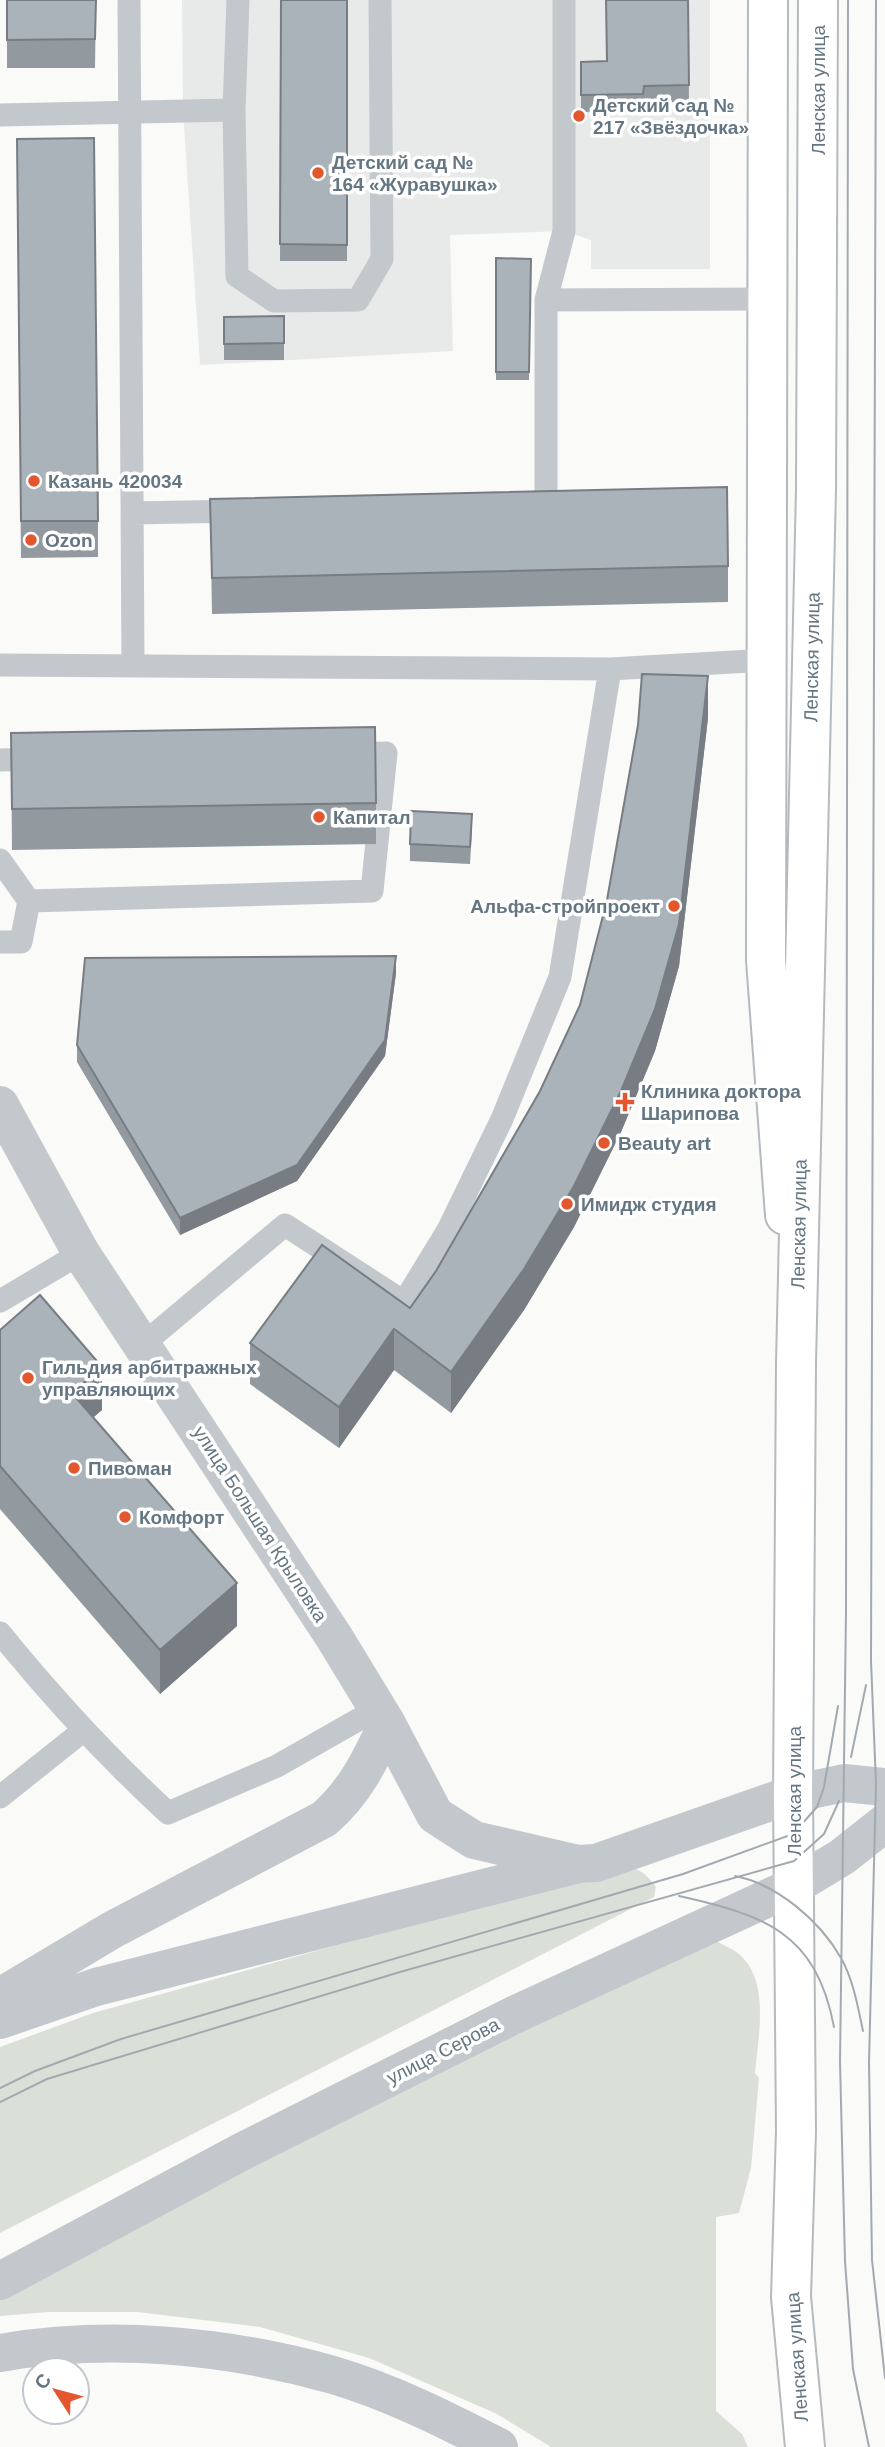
<svg xmlns="http://www.w3.org/2000/svg" width="885" height="2447" viewBox="0 0 885 2447" font-family="Arial,sans-serif">
  <style>
    .built { fill: #e8e9e9 }
    .green { fill: #dadfd7 }
    .lines { fill: none; stroke-linecap: round; stroke-linejoin: round }
    .secondary-casing { stroke: #b3babf; stroke-width: 42 }
    .primary-casing { stroke: #b5babe; stroke-width: 42 }
    .service { stroke: #c3c8cc; stroke-width: 23 }
    .tertiary { stroke: #c3c8cc; stroke-width: 38 }
    .secondary { stroke: #fff; stroke-width: 38 }
    .primary { stroke: #fff; stroke-width: 38 }
    .tram { stroke: #a2aab0; stroke-width: 2 }
    .wall { fill: #929a9f }
    .shaded-wall { fill: #777d82 }
    .building { fill: #aab3b9; stroke: #777d82; stroke-width: 2 }
    .poi-dot { fill: #e4572e; stroke: #fff; stroke-width: 2.5 }
    .labels { text-anchor: middle; dominant-baseline: central; stroke-width: 7; stroke-linejoin: round; paint-order: stroke }
    .street-label { font-size: 19px; fill: #657683; stroke: #fff }
    .poi-label { font-size: 19px; font-weight: bold; fill: #657683; stroke: #fff; text-anchor: start }
  </style>
  <rect width="100%" height="100%" fill="#fafaf8"/>
  <path class="built" d="M182 0H710V269H591V240L564 231 450 235 453 351 200 365 183 111Z"/>
  <path class="green" d="M618 1867C637 1866 645 1872 656 1887L654 1897 0 2233V2047L93 2013Z
    M716 1941C725 1946 738 1951 744 1959 769 1987 758 2039 755 2073L759 2078 751 2168 739 2213 716 2217V2411L742 2434 748 2447H551L497 2414 369 2358 260 2327 138 2312H48L0 2316V2300L375 2096Z"/>
  <g class="lines">
    <defs>
      <path id="secondary" d="M768 0 766 960 785 1215"/>
      <path id="primary" d="M805 2447 791 2297 796 2131 793 1794 796 1363 816 489 818 0"/>
    </defs>
    <use href="#secondary" class="secondary-casing"/>
    <use href="#primary" class="primary-casing"/>
    <path class="service" d="M129 0 133 665
      M238 0 234 110 237 276 274 301 358 300 382 259 380 0
      M0 115 234 110
      M546 300 564 231V0
      M546 501V300L768 299
      M132 513 241 511
      M0 665 610 669 767 660
      M0 760 43 759
      M0 860 29 901 21 942H0
      M29 901 372 891 386 753 346 754
      M0 1301 81 1253
      M142 1345 285 1225 404 1302 448 1230 502 1119 560 977 610 669
      M0 1633C52 1697 107 1757 168 1813L277 1766 377 1709
      M0 1797 84 1730"/>
    <path class="tertiary" d="M0 1105 81 1253 334 1637 387 1724 435 1815 474 1840 578 1864
      M0 1997 112 1930 324 1819C355 1792 370 1761 387 1724
      M0 2020 96 1987 578 1864 596 1863 793 1794 844 1783 885 1787
      M0 2281 243 2151 516 2014 794 1886 842 1857 885 1823
      M0 2353C109 2334 227 2345 333 2375 391 2392 446 2420 499 2447"/>
    <use href="#secondary" class="secondary"/>
    <use href="#primary" class="primary"/>
    <path class="tram" d="M848 0 846 1612 840 2062 845 2261 853 2369 869 2447
      M876 0 871 1661 876 1784 869 2062 872 2260 885 2378
      M851 1757 866 1685
      M735 1876C777 1884 820 1921 841 1958 853 1979 858 2007 863 2031
      M679 1896C764 1915 816 1932 834 2027
      M0 2088 35 2071 121 2039 683 1874 793 1834 817 1807 824 1787 838 1706
      M0 2102 47 2079 400 1972 794 1861 824 1834 839 1801"/>
  </g>
  <path class="wall" d="M7 0H96L95 68H7Z
    M281 0H347V261H280Z
    M688 0 689 102H644L643 111 581 112V62L607 61Z
    M17 175 98 521V557L21 558Z
    M496 258 531 259 529 380H496Z
    M284 316V360H224V317Z
    M210 499 728 566V602L212 614Z
    M708 718 679 966 655 1051 621 1132 574 1227 524 1310 451 1413 394 1370 339 1448 250 1384V1343L410 1308 436 1271 540 1091 580 1005Z
    M11 733 376 803V844L12 850Z
    M472 831 470 864 410 861V844Z
    M396 973 385 1056 297 1181 180 1235 77 1062V1045Z
    M0 1330 102 1410 93 1417 237 1626 160 1694 0 1509Z"/>
  <path class="shaded-wall" d="M708 676V718L679 966 655 1051 621 1132 574 1227 524 1310 451 1413V1372Z
    M396 956V973L385 1056 297 1181 180 1235V1218Z
    M394 1329V1370L339 1448V1407Z
    M102 1367V1410L72 1436V1393Z
    M237 1583V1626L160 1694V1650Z"/>
  <path class="building" d="M7 0H96L95 39 7 40Z
    M281 0H347V245L280 244Z
    M606 0H688L689 85 644 86 643 94 581 95V62L607 61Z
    M94 138 98 521H21L17 139Z
    M496 258 531 259 529 372H496Z
    M284 316V343L224 344V317Z
    M727 487 728 566 212 578 210 499Z
    M642 674 708 676 679 924 655 1009 621 1091 574 1186 524 1269 451 1372 394 1329 339 1407 250 1343 322 1245 410 1308 436 1271 540 1091 580 1005 607 900 638 725Z
    M375 727 376 803 12 809 11 733Z
    M411 811 472 814 470 847 410 844Z
    M396 956 385 1040 297 1165 180 1218 77 1045 85 958Z
    M40 1295 102 1367 72 1393 237 1583 160 1650 0 1466V1330Z"/>
  <g class="poi-dot">
    <circle cx="579" cy="116" r="7"/>
    <circle cx="318" cy="173" r="7"/>
    <circle cx="34" cy="481" r="7"/>
    <circle cx="31" cy="540" r="7"/>
    <circle cx="319" cy="817" r="7"/>
    <circle cx="674" cy="906" r="7"/>
    <path d="M621.5 1091.5h7v7h7v7h-7v7h-7v-7h-7v-7h7z"/>
    <circle cx="604" cy="1143" r="7"/>
    <circle cx="567" cy="1204" r="7"/>
    <circle cx="28" cy="1378" r="7"/>
    <circle cx="74" cy="1468" r="7"/>
    <circle cx="125" cy="1517" r="7"/>
  </g>
  <g class="labels">
    <g class="street-label">
      <text transform="translate(818 90) rotate(-90)">Ленская улица</text>
      <text transform="translate(812 657) rotate(-89)">Ленская улица</text>
      <text transform="translate(799 1224) rotate(-89)">Ленская улица</text>
      <text transform="translate(260 1524) rotate(57)">улица Большая Крыловка</text>
      <text transform="translate(794 1791) rotate(-90)">Ленская улица</text>
      <text transform="translate(443 2051) rotate(-27)">улица Серова</text>
      <text transform="translate(797 2357) rotate(-94)">Ленская улица</text>
    </g>
    <g class="poi-label">
      <text x="593" y="105">Детский сад №<tspan x="593" dy="22">217 «Звёздочка»</tspan></text>
      <text x="332" y="162">Детский сад №<tspan x="332" dy="22">164 «Журавушка»</tspan></text>
      <text x="48" y="481">Казань 420034</text>
      <text x="45" y="540">Ozon</text>
      <text x="333" y="817">Капитал</text>
      <text x="660" y="906" text-anchor="end">Альфа-стройпроект</text>
      <text x="641" y="1091">Клиника доктора<tspan x="641" dy="22">Шарипова</tspan></text>
      <text x="618" y="1143">Beauty art</text>
      <text x="581" y="1204">Имидж студия</text>
      <text x="42" y="1367">Гильдия арбитражных<tspan x="42" dy="22">управляющих</tspan></text>
      <text x="88" y="1468">Пивоман</text>
      <text x="139" y="1517">Комфорт</text>
    </g>
  </g>
  <g transform="translate(56 2391) rotate(306)"><circle r="33" fill="#ffffff" stroke="#c1c8cd" stroke-width="2"/>
  <path d="M0-5L12 26L0 18L-12 26Z" fill="#e4572e"/>
  <text y="-10" font-size="19" font-weight="bold" text-anchor="middle" fill="#657683">С</text>
  </g>
</svg>
